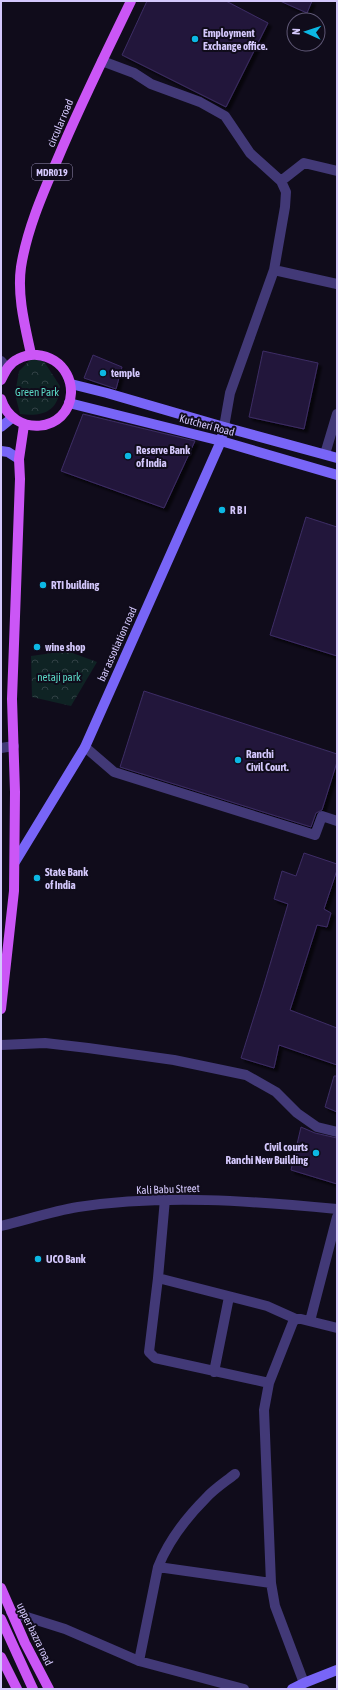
<svg xmlns="http://www.w3.org/2000/svg" width="338" height="1690" viewBox="0 0 338 1690" font-family="'Asap Condensed',sans-serif">
  <style>
    .park { fill: url(#park-crowns) }
    .building { fill: #23193b; stroke: #3d2c65; filter: url(#shadow) }
    .lines { fill: none; stroke-linecap: round; stroke-linejoin: round }
    .street { stroke: #423977; stroke-width: 10 }
    .secondary { stroke: #7865f7; stroke-width: 10 }
    .primary { stroke: #cb56f6; stroke-width: 10 }
    .poi-dot { fill: #0cb8e4; stroke: #100c1b; stroke-width: 1.5 }
    .labels { text-anchor: middle; dominant-baseline: central; stroke-width: 4; stroke-linejoin: round; paint-order: stroke }
    .shield { fill: #100c1b; stroke: #9990b8; stroke-width: 1 }
    .shield-label { font-size: 10px; font-weight: bold; fill: #d4c8fc }
    .poi-label { font-size: 11px; font-weight: bold; fill: #d4c8fc; stroke: #100c1b; text-anchor: start }
    .street-label { font-size: 11px; fill: #d4c8fc; stroke: #100c1b }
    .park-label { font-size: 11px; fill: #5ad7c4; stroke: #100c1b }
  </style>
  <defs>
    <pattern id="park-crowns" width="20" height="18" patternUnits="userSpaceOnUse"><rect width="20" height="18" fill="#0f2324"/><path d="M2 6a3 3 0 1 1 6 0M12 15a3 3 0 1 1 6 0" fill="none" stroke="#314145"/></pattern>
    <filter id="shadow"><feDropShadow dx="3.5" dy="3.5" stdDeviation="1" flood-color="#0009"/></filter>
  </defs>
  <rect width="100%" height="100%" fill="#100c1b"/>
  <path class="park" d="M32 358 43 360 60 386C59 412 42 417 20 414L15 394 19 371Z
    M67 651 97 662 71 706 32 697 31 656Z"/>
  <path class="building" d="M147 1H226L268 23 226 107 122 55Z
    M280 1H312L307 13Z
    M263 351 318 363 304 429 249 417Z
    M93 355 122 367 116 389 84 378Z
    M83 414 195 441 164 508 61 471Z
    M306 517 337 527V656L270 635Z
    M144 691 337 754V762L322 810 316 813 311 827 120 767Z
    M304 853 337 864V870L324 909 331 913 327 927 317 925 290 1010 337 1028V1065L279 1045 274 1068 241 1058 263 988 288 904 274 899 282 871 296 876Z
    M334 1076H337V1112L325 1107Z
    M301 1127 315 1133 337 1138V1184L291 1170Z"/>
  <g class="lines">
    <path class="street" d="M102 61 134 73 151 84 200 102 225 116 250 153 281 181 286 192 285 207 274 270 230 393 224 427
      M281 181 304 163 337 171
      M274 270 337 284
      M1 361 7 368
      M325 454 337 414
      M85 747 114 772 315 835 322 816 337 821
      M1 748 14 746
      M1 1045 45 1043 88 1048 174 1060 246 1075 276 1092 297 1113 317 1127 337 1132
      M165 1199 158 1278 149 1352 155 1358 269 1383
      M1 1226C26 1220 53 1211 78 1207 164 1194 251 1201 337 1209
      M158 1278 267 1306 296 1319
      M310 1321 337 1217
      M214 1372 229 1297
      M158 1567 271 1583
      M11 1612 65 1629 139 1661 244 1689
      M139 1661 158 1567C168 1542 187 1517 206 1498 214 1489 225 1482 235 1474
      M304 1683 275 1606 271 1583 264 1410 269 1383 293 1322 296 1319H301L337 1328"/>
    <path class="secondary" d="M71 384 107 393 224 427 337 458
      M69 403 221 441 337 475
      M1 427 12 418
      M1 451 8 452 19 459
      M15 862 85 747 221 441 224 427
      M292 1689 304 1683 337 1670"/>
    <path class="primary" d="M31 354C25 326 17 296 21 267 27 229 43 193 58 158 80 105 106 53 131 1
      M1 380C5 372 9 363 18 359 43 346 72 365 71 393 69 433 13 438 1 399
      M1 1009 14 891 15 792 12 699 20 479 19 459 24 425
      M1 1588 25 1643 49 1689
      M1 1619 33 1689
      M1 1657 17 1689"/>
  </g>
  <g class="poi-dot">
    <circle cx="195" cy="39" r="4"/>
    <circle cx="103" cy="373" r="4"/>
    <circle cx="128" cy="456" r="4"/>
    <circle cx="222" cy="510" r="4"/>
    <circle cx="43" cy="585" r="4"/>
    <circle cx="37" cy="647" r="4"/>
    <circle cx="238" cy="760" r="4"/>
    <circle cx="37" cy="878" r="4"/>
    <circle cx="316" cy="1153" r="4"/>
    <circle cx="38" cy="1259" r="4"/>
  </g>
  <g class="labels">
    <rect class="shield" x="32" y="164" width="40" height="16" rx="3"/>
    <g class="shield-label">
      <text x="52" y="172">MDR019</text>
    </g>
    <g class="poi-label">
      <text x="203" y="33">Employment<tspan x="203" dy="13">Exchange office.</tspan></text>
      <text x="111" y="373">temple</text>
      <text x="136" y="450">Reserve Bank<tspan x="136" dy="13">of India</tspan></text>
      <text x="230" y="510">R B I</text>
      <text x="51" y="585">RTI building</text>
      <text x="45" y="647">wine shop</text>
      <text x="246" y="754">Ranchi<tspan x="246" dy="13">Civil Court.</tspan></text>
      <text x="45" y="872">State Bank<tspan x="45" dy="13">of India</tspan></text>
      <text x="308" y="1147" text-anchor="end">Civil courts<tspan x="308" dy="13">Ranchi New Building</tspan></text>
      <text x="46" y="1259">UCO Bank</text>
    </g>
    <g class="street-label">
      <text transform="translate(60 123) rotate(-67)">circular road</text>
      <text transform="translate(207 425) rotate(15)">Kutcheri Road</text>
      <text transform="translate(117 644) rotate(-66)">bar assotiation road</text>
      <text transform="translate(168 1189) rotate(-2)">Kali Babu Street</text>
      <text transform="translate(35 1634) rotate(64)">upper bazra road</text>
    </g>
    <g class="park-label">
      <text x="37" y="392">Green Park</text>
      <text x="59" y="677">netaji park</text>
    </g>
  </g>
  <rect width="338" height="1690" fill="none" stroke="#d4c8fc" stroke-width="4"/>
  <g transform="translate(306 32) rotate(273)"><circle r="19" fill="#100c1b" stroke="#5e5775"/>
  <path d="M0-3L7 15L0 10L-7 15Z" fill="#0cb8e4"/>
  <text y="-6" font-size="11" font-weight="bold" text-anchor="middle" fill="#d4c8fc">N</text>
  </g>
</svg>
